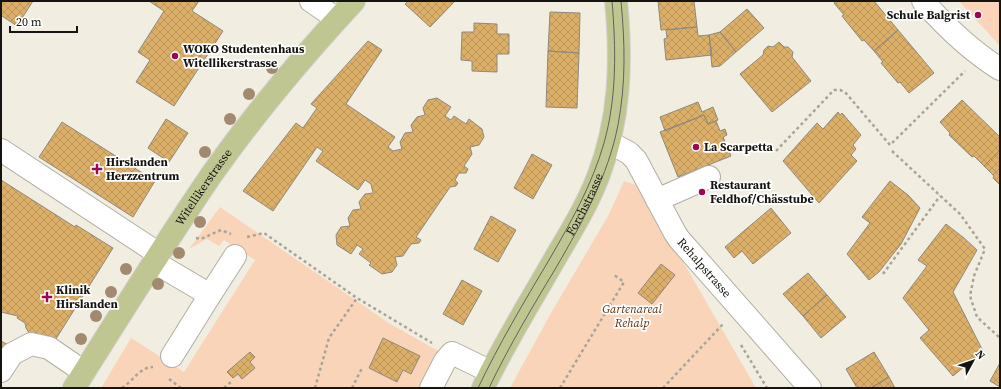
<svg xmlns="http://www.w3.org/2000/svg" width="1001" height="389" viewBox="0 0 1001 389" font-family="'Source Serif 4',serif">
  <style>
    .green { fill: #fad4b9 }
    .building { fill: url(#building-cross-hatch); stroke: #8f887d }
    .lines { fill: none; stroke-linecap: round; stroke-linejoin: round }
    .minor-casing { stroke: #b1afa3; stroke-width: 24 }
    .major-casing { stroke: #d0d0cf; stroke-width: 24 }
    .path { stroke: #a7a49a; stroke-width: 2.5; stroke-dasharray: 3 3; stroke-linecap: butt }
    .minor { stroke: #fff; stroke-width: 22 }
    .major { stroke: #bfc692; stroke-width: 22 }
    .tram { stroke: #63615a; stroke-width: 1 }
    .tree { fill: #a3896f }
    .poi-dot { fill: #9c0652; stroke: #fff; stroke-width: 1.5 }
    .labels { text-anchor: middle; dominant-baseline: central; stroke-width: 3.5; stroke-linejoin: round; paint-order: stroke }
    .poi-label { font-size: 12px; font-weight: bold; fill: #151410; stroke: #fff; text-anchor: start }
    .street-label { font-size: 12px; fill: #151410; stroke: #fff }
    .park-label { font-size: 12px; font-style: italic; fill: #633711; stroke: #fff }
  </style>
  <defs>
    <pattern id="building-cross-hatch" width="8" height="8" patternUnits="userSpaceOnUse"><rect width="8" height="8" fill="#dcaf69"/><path d="M0 0l8 8M0 8l8-8" fill="none" stroke="#bc965a"/></pattern>
  </defs>
  <rect width="100%" height="100%" fill="#f1eee1"/>
  <path class="green" d="M959 1H1000V46Z
    M624 181 643 187 682 260 756 388H510L551 313 608 216Z
    M220 207 389 323 440 352 422 388H101L131 338 184 372 255 260 224 240 219 246 207 239 189 249Z"/>
  <path class="building" d="M1 1H33L17 26 2 16 1 18Z
    M149 1H199L192 11 223 31 174 106 136 82 150 60 138 52 164 11Z
    M408 1H455L430 27 405 4Z
    M658 1H694L697 27 661 30Z
    M836 1H874L898 30 874 51 864 40 862 41 842 16 844 15 834 3Z
    M747 9 764 28 736 52 720 32Z
    M550 12 580 13 579 53 548 51Z
    M474 23 497 24V34H509V54H497V72L472 71V61L461 60 462 32H474Z
    M697 27 698 36 709 35 712 55 666 60 664 39 667 38 666 30Z
    M898 30 934 73 909 93 900 82 898 83 881 63 883 62 874 51Z
    M720 32 736 52 720 66 712 67 709 35Z
    M368 41 382 50 346 104 395 137 388 147 393 151 402 149 400 142 405 133 413 132 411 125 417 117 425 115 423 108 428 100 437 98 451 107 445 116 451 120 454 116 466 124 469 119 482 129 484 137 479 145 470 147 472 154 464 166 468 169 466 173H459L455 180 458 183 456 186 450 187 416 237 421 240 419 243 411 244 403 256 395 257 397 265 392 272 382 274 369 265 371 263 359 254 363 249 357 245 351 254 337 245 336 235 341 227 350 226 348 218 353 210 361 209 359 202 365 194 373 193 371 184 365 180 358 190 316 161 323 151 317 147 273 211 243 191 296 123 303 128 317 108 311 104Z
    M779 42 784 47H788L793 52 792 57 811 81 772 112 740 74 763 55 764 50 768 46 773 47Z
    M548 51 579 53 577 108 546 107Z
    M962 100 1000 137V150L984 166 974 156 972 157 949 135 950 133 940 122Z
    M698 102 702 112 713 107 718 120 708 124 704 115 665 131 660 117Z
    M838 112 840 115 842 113 861 135 853 145 856 149 851 155 857 161 819 203 783 161 817 123 823 129Z
    M704 115 708 124 716 121 720 131 725 129 727 135 723 137 731 156 678 177 660 132Z
    M166 119 188 133 169 162 148 148Z
    M62 122 155 181 133 217 39 157Z
    M1000 150V185L993 178 994 176 984 166Z
    M532 154 552 165 533 199 514 188Z
    M1 180 75 227 76 225 113 248 54 342 31 336 26 328 25 323 17 318 18 316 1 312Z
    M890 181 908 195 920 208 901 244 879 272 869 280 847 254 870 223 862 217Z
    M771 208 791 233 753 264 742 251 734 258 725 247Z
    M491 216 516 230 498 262 474 249Z
    M946 224 964 238 977 250 953 292 983 351 953 376 920 338 929 330 903 298 927 266 918 260Z
    M661 264 675 275 652 304 638 293Z
    M808 273 827 295 803 316 783 294Z
    M462 280 482 291 463 325 443 314Z
    M827 295 846 317 821 338 803 316Z
    M383 338 420 356 411 374 403 370 397 382 369 368Z
    M1 341 8 345 1 355Z
    M250 352 255 357 250 362 255 368 242 379 238 374 233 378 227 372Z
    M874 352 889 377 871 388H857L846 369Z
    M1000 363V387L990 381Z
    M889 377 895 388H871Z"/>
  <g class="lines">
    <defs>
      <g id="minor">
        <path d="M311 1 337 19"/>
        <path d="M923 1C946 27 971 51 1000 69"/>
        <path id="s1" d="M609 142 629 153 636 160 675 233 679 239 810 388"/>
        <path d="M1 150 159 254"/>
        <path d="M657 200 709 177"/>
        <path d="M154 262 210 295 235 256"/>
        <path d="M172 356 210 295"/>
        <path d="M1 371 12 354 31 344 49 348 84 372"/>
        <path d="M431 388 445 361 452 353 491 372"/>
      </g>
      <g id="major">
        <path id="s2" d="M74 388C119 317 164 244 212 174 255 113 303 56 354 1"/>
        <path id="s3" d="M483 388C505 342 532 299 557 255 572 230 587 205 598 177 620 120 622 62 616 1"/>
      </g>
    </defs>
    <use href="#minor" class="minor-casing"/>
    <use href="#major" class="major-casing"/>
    <path class="path" d="M776 151 834 90H840L845 92 890 145 965 71
      M892 151 960 214 985 249 974 276 970 296 977 317 1000 338
      M247 237 264 233 357 298 432 343
      M196 238 201 239 221 230 231 234
      M883 274 940 196
      M741 345 767 388
      M169 379 181 388
      M122 388C133 381 140 367 153 367
      M224 388 232 381
      M315 388 329 338 357 298
      M352 388 362 368
      M560 388 624 282 614 275
      M663 388 724 323"/>
    <use href="#minor" class="minor"/>
    <use href="#major" class="major"/>
    <path class="tram" d="M478 388C499 344 524 302 549 260 571 222 592 185 604 143 617 97 616 48 612 1
      M489 388C509 346 533 306 557 266 583 221 608 176 618 125 626 83 625 43 621 1"/>
  </g>
  <g class="tree">
    <circle cx="272" cy="68" r="6"/>
    <circle cx="249" cy="94" r="6"/>
    <circle cx="230" cy="119" r="6"/>
    <circle cx="205" cy="152" r="6"/>
    <circle cx="200" cy="222" r="6"/>
    <circle cx="179" cy="253" r="6"/>
    <circle cx="126" cy="269" r="6"/>
    <circle cx="158" cy="284" r="6"/>
    <circle cx="111" cy="292" r="6"/>
    <circle cx="96" cy="316" r="6"/>
    <circle cx="81" cy="339" r="6"/>
  </g>
  <g class="poi-dot">
    <circle cx="978" cy="15" r="4"/>
    <circle cx="175" cy="56" r="4"/>
    <circle cx="696" cy="147" r="4"/>
    <path d="M95 163h4v4h4v4h-4v4h-4v-4h-4v-4h4z"/>
    <circle cx="702" cy="192" r="4"/>
    <path d="M45 291h4v4h4v4h-4v4h-4v-4h-4v-4h4z"/>
  </g>
  <g class="labels">
    <g class="poi-label">
      <text x="970" y="15" text-anchor="end">Schule Balgrist</text>
      <text x="183" y="49">WOKO Studentenhaus<tspan x="183" dy="14">Witellikerstrasse</tspan></text>
      <text x="704" y="147">La Scarpetta</text>
      <text x="106" y="162">Hirslanden<tspan x="106" dy="14">Herzzentrum</tspan></text>
      <text x="710" y="185">Restaurant<tspan x="710" dy="14">Feldhof/Chässtube</tspan></text>
      <text x="56" y="290">Klinik<tspan x="56" dy="14">Hirslanden</tspan></text>
    </g>
    <g class="street-label">
      <text stroke="none"><textPath href="#s2" startOffset="239">Witellikerstrasse</textPath></text>
      <text stroke="none"><textPath href="#s3" startOffset="210">Forchstrasse</textPath></text>
      <text stroke="none"><textPath href="#s1" startOffset="161">Rehalpstrasse</textPath></text>
    </g>
    <g class="park-label">
      <text x="632" y="309">Gartenareal<tspan x="632" dy="14">Rehalp</tspan></text>
    </g>
  </g>
  <rect width="1001" height="389" fill="none" stroke="#151410" stroke-width="4"/>
  <g transform="translate(973 361) rotate(50)" stroke="#ffffff" stroke-width="3" paint-order="stroke">
  <path d="M0-3L7 15L0 10L-7 15Z" fill="#151410"/>
  <text y="-6" font-size="11" font-weight="bold" text-anchor="middle" fill="#151410">N</text>
  </g>
  <path d="M10 26v6h67v-6" fill="none" stroke="#151410" stroke-width="2"/>
  <text x="16" y="26" font-size="12" fill="#151410" stroke="#ffffff" stroke-width="3" paint-order="stroke">20 m</text>
</svg>
